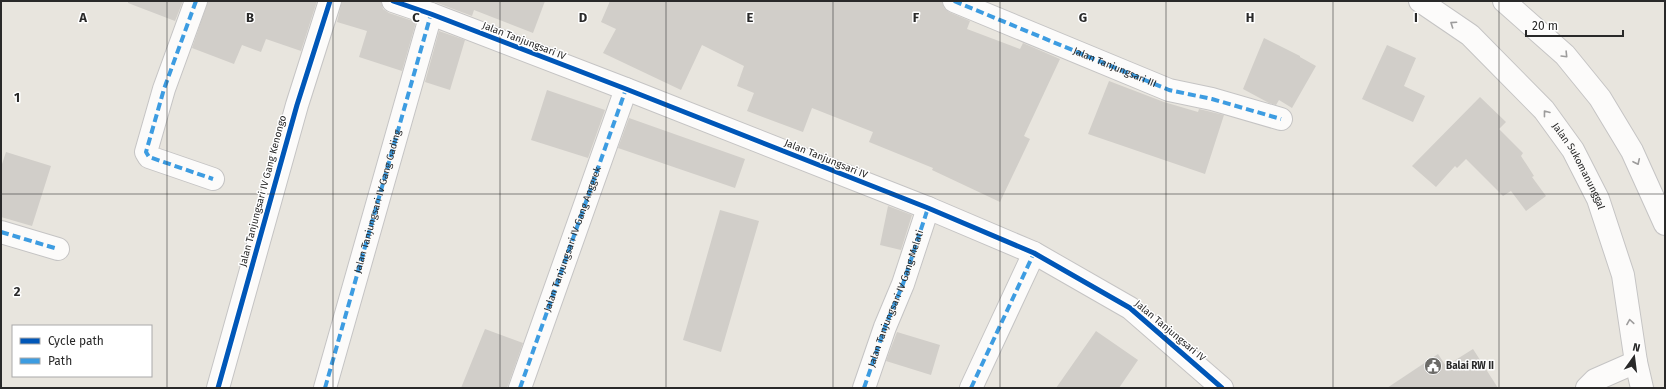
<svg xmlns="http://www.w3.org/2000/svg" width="1666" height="389" viewBox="0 0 1666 389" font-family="'Fira Sans',sans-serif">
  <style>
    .building { fill: #d1cec9 }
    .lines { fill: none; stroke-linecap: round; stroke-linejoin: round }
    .minor-casing { stroke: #c5c4c4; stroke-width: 24 }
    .secondary-casing { stroke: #c5c4c4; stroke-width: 24 }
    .minor { stroke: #fcfbfa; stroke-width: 22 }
    .secondary { stroke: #fcfbfa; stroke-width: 22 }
    .quiet { stroke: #3d9ce1; stroke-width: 4; stroke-dasharray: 8 4; stroke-linecap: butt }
    .cycleway-casing { stroke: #fff; stroke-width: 8 }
    .cycleway { stroke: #0057b8; stroke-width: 5 }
    .oneway { stroke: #9d9c9c }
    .grid { fill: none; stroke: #292929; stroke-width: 1; stroke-opacity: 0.55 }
    .labels { text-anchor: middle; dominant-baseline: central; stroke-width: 3; stroke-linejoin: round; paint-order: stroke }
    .street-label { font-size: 10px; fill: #292929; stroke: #fff }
    .poi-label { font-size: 10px; font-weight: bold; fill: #292929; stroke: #fff; text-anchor: start }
    .grid-label { font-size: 13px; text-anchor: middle; font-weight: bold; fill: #292929; stroke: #fff; stroke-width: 3; stroke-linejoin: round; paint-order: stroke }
  </style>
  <rect width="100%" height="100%" fill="#e8e5de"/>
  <path class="building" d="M128 1H183L175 21 128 3Z
    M208 1H317L301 51 266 39 261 52 242 45 234 64 192 48Z
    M342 1H381L383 9 389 13 416 22 402 71 359 57 367 31 337 22Z
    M432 1H545L533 33 474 10 472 16Z
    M610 1H942L944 8 949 12 970 21 967 29 1020 49 1023 43 1060 59 1024 136 1030 139 1000 202 932 170 933 168 869 142 873 132 812 108 803 132 747 111 754 93 737 86 744 66 702 45 681 90 603 53 616 29 601 22Z
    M439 31 465 40 450 90 425 82Z
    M1264 38 1300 56V57L1316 66 1292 108 1279 100 1276 105 1269 103 1243 89Z
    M1387 45 1416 58 1404 86 1425 96 1413 122 1362 99Z
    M1109 81 1164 102 1198 112 1199 109 1224 115 1205 174 1088 134Z
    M547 90 605 110 588 158 531 140Z
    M1480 97 1506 122 1499 129 1523 153 1521 156 1534 176 1532 177 1546 196 1526 211 1511 191 1503 196 1466 159 1457 168 1455 166 1436 187 1412 166Z
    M629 118 745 159 735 188 618 148Z
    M6 152 51 166 32 226 1 217V167Z
    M888 206 912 215 901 250 880 245Z
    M720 210 759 221 721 352 683 340Z
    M485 329 523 343 507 388H461Z
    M1096 331 1138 360 1119 388H1056Z
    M897 332 940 345 931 375 886 361Z
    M1473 349 1498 388H1387L1438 354 1446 366Z"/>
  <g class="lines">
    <defs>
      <g id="minor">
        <path d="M196 1 164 89 146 152 149 157 213 179"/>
        <path d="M393 1 431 14 626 89 928 208 1034 253 1130 308 1222 388"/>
        <path d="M954 1 1169 90 1212 99 1281 119"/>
        <path d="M1 232 58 249"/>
        <path d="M218 388 297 105 330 1"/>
        <path id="s1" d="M325 388 431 14"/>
        <path id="s2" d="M520 388 626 89"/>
        <path d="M864 388 885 327 903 284 928 208"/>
        <path d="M971 388 1034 253"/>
        <path d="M1587 388 1595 380 1636 362"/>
      </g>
      <g id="secondary">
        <path id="s3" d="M1420 1 1470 35 1544 110 1573 150 1598 199 1623 275 1636 362 1642 388"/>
        <path d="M1504 1 1565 55 1600 98 1632 151 1665 224"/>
      </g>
    </defs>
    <use href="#minor" class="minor-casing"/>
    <use href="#secondary" class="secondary-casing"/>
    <use href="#minor" class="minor"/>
    <use href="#secondary" class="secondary"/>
    <g class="quiet">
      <path d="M196 1 164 89 146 152 149 157 213 179"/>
      <path id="s4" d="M954 1 1169 90 1212 99 1281 119"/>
      <path d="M1 232 58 249"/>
      <path d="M325 388 431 14"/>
      <path d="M520 388 626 89"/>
      <path id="s5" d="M864 388 885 327 903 284 928 208"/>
      <path d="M971 388 1034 253"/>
    </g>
    <defs>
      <path id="cycleway" d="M393 1 431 14 626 89 928 208 1034 253 1130 308 1222 388
        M218 388 297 105 330 1"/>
    </defs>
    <use href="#cycleway" class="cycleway-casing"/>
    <use href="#cycleway" class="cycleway"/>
  </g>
  <defs><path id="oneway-chevron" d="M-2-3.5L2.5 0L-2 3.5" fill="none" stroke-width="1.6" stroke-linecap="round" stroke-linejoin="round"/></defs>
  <g class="oneway">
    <use href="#oneway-chevron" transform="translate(1453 24) rotate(-146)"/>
    <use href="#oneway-chevron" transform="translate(1565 55) rotate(46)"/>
    <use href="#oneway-chevron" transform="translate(1546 113) rotate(-128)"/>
    <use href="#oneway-chevron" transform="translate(1637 162) rotate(65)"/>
    <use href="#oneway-chevron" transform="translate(1630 322) rotate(-99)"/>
  </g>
  <path class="grid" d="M167 1V388M333 1V388M500 1V388M666 1V388M833 1V388M1000 1V388M1166 1V388M1333 1V388M1499 1V388M1 194H1665"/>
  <defs>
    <symbol id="civic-disc" viewBox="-11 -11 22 22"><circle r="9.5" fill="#6c6b68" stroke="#fff"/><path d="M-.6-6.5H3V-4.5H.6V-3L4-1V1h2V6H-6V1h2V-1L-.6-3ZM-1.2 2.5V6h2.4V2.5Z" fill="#fff"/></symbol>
  </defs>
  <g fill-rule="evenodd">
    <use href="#civic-disc" x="1423" y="356" width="20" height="20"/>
  </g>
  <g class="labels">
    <g class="street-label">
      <text transform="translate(524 41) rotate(21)">Jalan Tanjungsari IV</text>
      <text stroke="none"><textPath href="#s4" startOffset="174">Jalan Tanjungsari III</textPath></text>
      <text transform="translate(826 159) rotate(22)">Jalan Tanjungsari IV</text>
      <text stroke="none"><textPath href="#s3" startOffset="232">Jalan Sukomanunggal</textPath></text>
      <text transform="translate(263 191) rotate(-75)">Jalan Tanjungsari IV Gang Kenongo</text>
      <text stroke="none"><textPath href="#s1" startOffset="194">Jalan Tanjungsari IV Gang Gading</textPath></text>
      <text stroke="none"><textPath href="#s2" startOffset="158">Jalan Tanjungsari IV Gang Anggrek</textPath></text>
      <text stroke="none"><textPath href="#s5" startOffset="95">Jalan Tanjungsari IV Gang Melati</textPath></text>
      <text transform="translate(1170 331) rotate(40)">Jalan Tanjungsari IV</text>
    </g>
    <g class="poi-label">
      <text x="1446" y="366">Balai RW II</text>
    </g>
  </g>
  <g class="grid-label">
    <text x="83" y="22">A</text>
    <text x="250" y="22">B</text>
    <text x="416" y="22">C</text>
    <text x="583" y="22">D</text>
    <text x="750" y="22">E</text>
    <text x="916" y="22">F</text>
    <text x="1083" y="22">G</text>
    <text x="1250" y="22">H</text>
    <text x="1416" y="22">I</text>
    <text x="17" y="102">1</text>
    <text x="17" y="296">2</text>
  </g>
  <rect width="1666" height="389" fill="none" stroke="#292929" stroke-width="4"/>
  <rect x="12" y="325" width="140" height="52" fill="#ffffff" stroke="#a9a9a9"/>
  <rect x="20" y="338" width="20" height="6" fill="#0057b8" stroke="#a9a9a9"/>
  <text x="48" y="345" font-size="12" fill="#292929">Cycle path</text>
  <rect x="20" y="358" width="20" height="6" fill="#3d9ce1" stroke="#a9a9a9"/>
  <text x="48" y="365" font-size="12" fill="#292929">Path</text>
  <g transform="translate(1634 357) rotate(14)" stroke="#ffffff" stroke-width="3" paint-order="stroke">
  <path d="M0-3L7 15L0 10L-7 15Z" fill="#292929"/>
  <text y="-6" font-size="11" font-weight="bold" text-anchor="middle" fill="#292929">N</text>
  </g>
  <path d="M1526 30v6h97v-6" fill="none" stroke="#292929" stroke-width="2"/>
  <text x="1532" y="30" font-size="12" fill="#292929" stroke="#ffffff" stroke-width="3" paint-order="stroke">20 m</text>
</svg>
